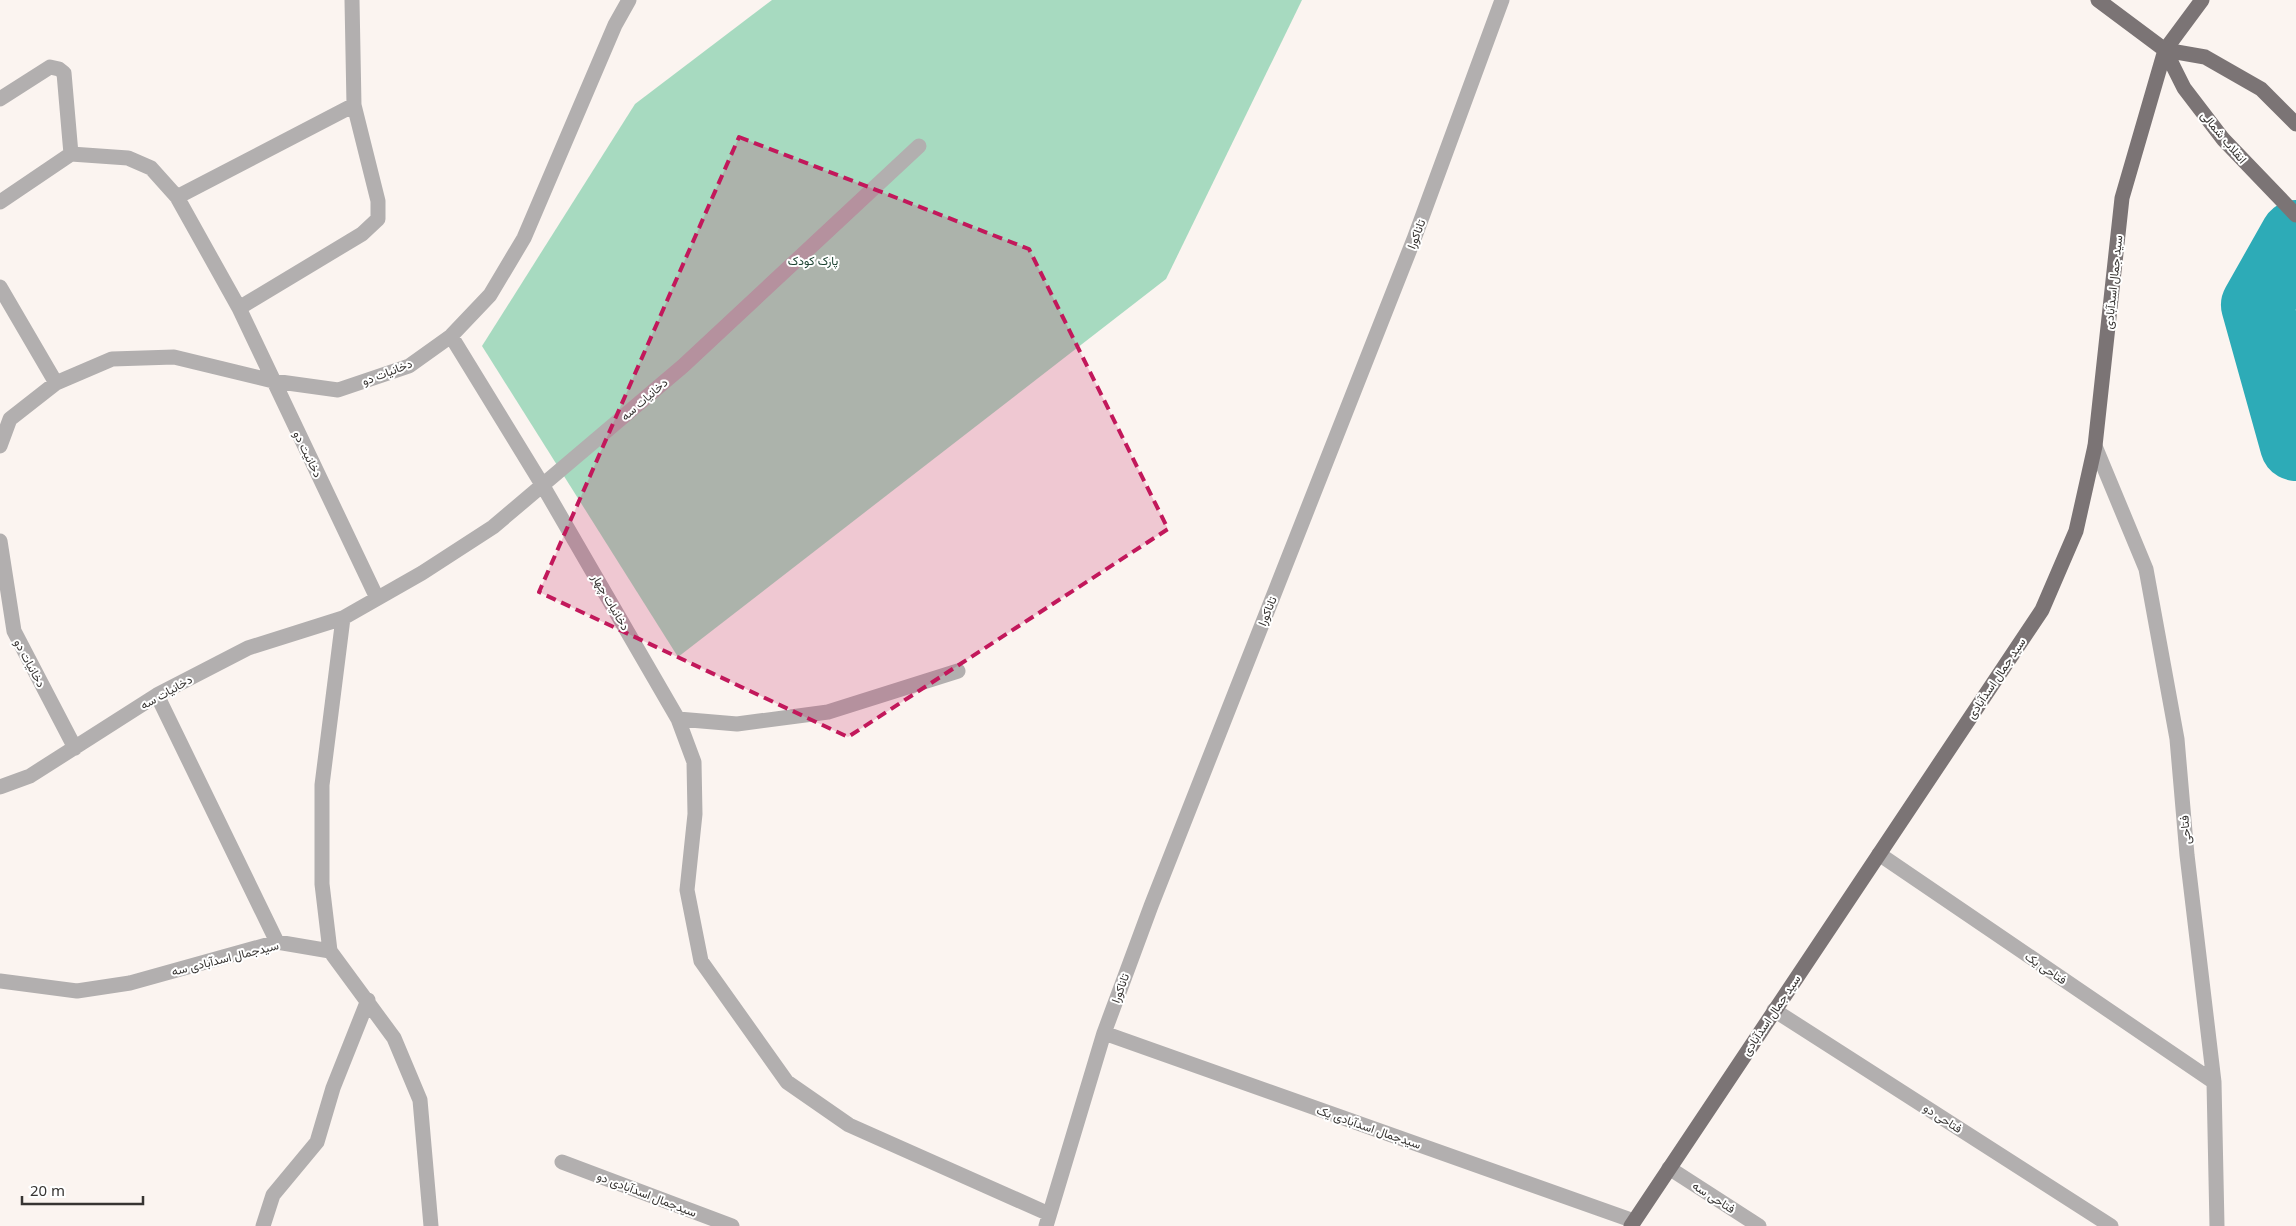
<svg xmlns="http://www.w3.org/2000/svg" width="2296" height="1226" viewBox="0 0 2296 1226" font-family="'Noto Sans',Vazirmatn,sans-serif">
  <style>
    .green { fill: #a7dac0 }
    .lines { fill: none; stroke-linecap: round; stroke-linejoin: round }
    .river { stroke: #2dabb7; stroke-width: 72 }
    .minor { stroke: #b2afaf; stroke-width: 15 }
    .major { stroke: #7b7475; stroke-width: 15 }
    .marked { fill: #c2185b; fill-opacity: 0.2; stroke: #c2185b; stroke-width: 4; stroke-dasharray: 10 6; stroke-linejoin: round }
    .labels { text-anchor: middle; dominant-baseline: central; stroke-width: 4; stroke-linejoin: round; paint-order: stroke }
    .street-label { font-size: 12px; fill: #373432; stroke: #fff }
    .park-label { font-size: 12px; fill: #1a4130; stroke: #fff }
  </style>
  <rect width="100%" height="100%" fill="#fbf4f0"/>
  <path class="green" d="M772 0H1302L1166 279 678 657 482 346 635 104Z"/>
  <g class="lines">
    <path class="river" d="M2296 236 2257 305 2296 445"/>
    <path class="minor" d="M0 99 50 67 59 69 64 73 71 154
      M71 154 128 158 151 168 177 197 239 308 377 598
      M177 197 354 105
      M0 202 71 154
      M0 287 56 383
      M239 308 362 234 378 219V201L354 105 352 0
      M451 336 543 486 678 719 694 762 695 814 687 890 701 961 787 1082 849 1125 1049 1214
      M0 446 10 419 56 383 112 359 174 357 273 381 338 390 409 366 451 336 490 295 524 238 615 25 629 0
      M2095 446 2146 569 2177 739 2187 855 2214 1082 2217 1226
      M0 541 14 631 75 748
      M157 695 277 942
      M678 719 737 724 828 712 958 671
      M0 787 30 776 157 695 248 648 343 618 422 573 493 527 683 366 919 146
      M1879 854 2214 1082
      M330 951 322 884V785L343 618
      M0 981 77 991 130 983 277 942 330 951 394 1038 420 1100 431 1226
      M1774 1010 2111 1226
      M1104 1033 1634 1221
      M562 1162 732 1226
      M1669 1168 1759 1226
      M263 1226 273 1195 317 1142 333 1088 368 1000
      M1046 1226 1104 1033 1151 906 1414 239 1502 0"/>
    <path class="major" d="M2098 0 2165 50 2184 88 2223 139 2296 215
      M2165 50 2205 57 2261 89 2296 124
      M1631 1226 2042 610 2076 531 2095 446 2122 198 2165 50 2202 0"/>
  </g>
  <path class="marked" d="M739 137 1029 249 1168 529 848 737 539 592Z"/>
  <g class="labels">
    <g class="street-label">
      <text transform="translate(2224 137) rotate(50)">انقلاب شمالی</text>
      <text transform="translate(1416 234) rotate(-69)">تاناکورا</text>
      <text transform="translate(2113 282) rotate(-84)">سید جمال اسدآبادی</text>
      <text transform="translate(387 372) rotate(-21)">دخانیات دو</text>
      <text transform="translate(644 399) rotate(-41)">دخانیات سه</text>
      <text transform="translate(308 454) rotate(64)">دخانیت دو</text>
      <text transform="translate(611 602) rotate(60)">دخانیات چهار</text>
      <text transform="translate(1267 611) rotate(-68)">تاناکورا</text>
      <text transform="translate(30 663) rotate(62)">دخانیات دو</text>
      <text transform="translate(1996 678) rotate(-56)">سید جمال اسدآبادی</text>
      <text transform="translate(166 692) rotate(-29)">دخانیات سه</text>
      <text transform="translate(2185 830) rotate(-95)">فتاحی</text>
      <text transform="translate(225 958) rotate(-14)">سیدجمال اسدآبادی سه</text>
      <text transform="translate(2046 968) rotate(34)">فتاحی یک</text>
      <text transform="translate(1120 988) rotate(-70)">تاناکورا</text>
      <text transform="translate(1771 1015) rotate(-56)">سید جمال اسدآبادی</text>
      <text transform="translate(1943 1118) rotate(33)">فتاحی دو</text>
      <text transform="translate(1369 1127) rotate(19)">سیدجمال اسدآبادی یک</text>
      <text transform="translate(647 1194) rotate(21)">سیدجمال اسدآبادی دو</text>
      <text transform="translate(1714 1197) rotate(33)">فتاحی سه</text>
    </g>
    <g class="park-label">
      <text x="813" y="260">پارک کودک</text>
    </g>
  </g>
  <path d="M22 1196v8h121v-8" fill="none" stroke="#373432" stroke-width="2.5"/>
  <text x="30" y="1196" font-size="15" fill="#373432" stroke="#ffffff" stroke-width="4" paint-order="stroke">20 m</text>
</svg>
